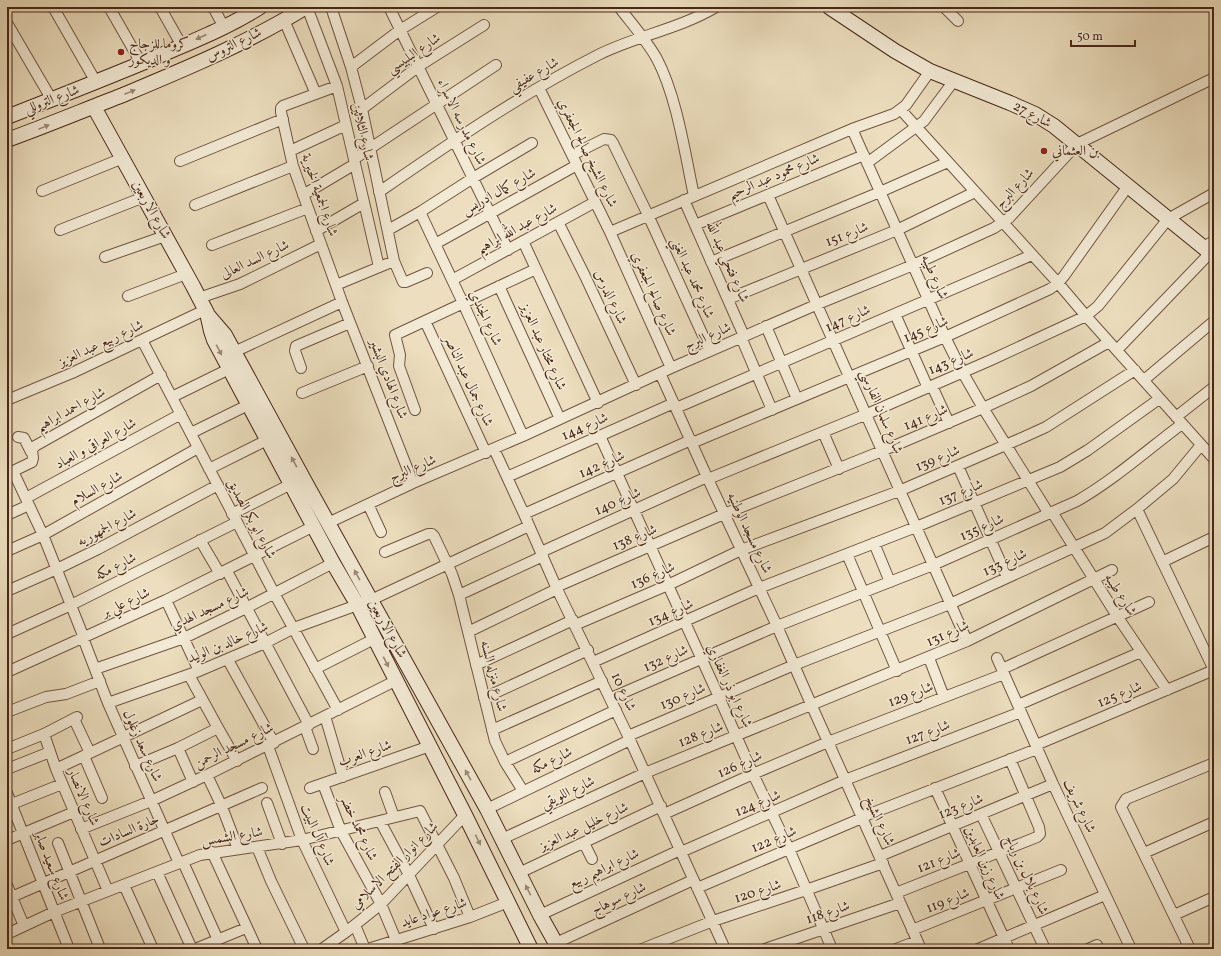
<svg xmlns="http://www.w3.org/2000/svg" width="1221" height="956" viewBox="0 0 1221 956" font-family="Vollkorn,Amiri,serif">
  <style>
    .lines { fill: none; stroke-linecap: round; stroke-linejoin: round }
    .street-casing { stroke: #715542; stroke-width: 12 }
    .secondary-casing { stroke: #482718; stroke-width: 16 }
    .street { stroke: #f3ead5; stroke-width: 10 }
    .secondary { stroke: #f3ead5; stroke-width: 14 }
    .oneway { fill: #9e8876 }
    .poi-dot { fill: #8f2418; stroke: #f3ead5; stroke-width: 1.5 }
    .labels { text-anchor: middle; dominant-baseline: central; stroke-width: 3; stroke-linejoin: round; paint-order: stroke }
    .poi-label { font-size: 14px; fill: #482718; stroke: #f3ead5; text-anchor: start }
    .street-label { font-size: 14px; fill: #482718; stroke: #f3ead5 }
  </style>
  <rect width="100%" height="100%" fill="#ecdebe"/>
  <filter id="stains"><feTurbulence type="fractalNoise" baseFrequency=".005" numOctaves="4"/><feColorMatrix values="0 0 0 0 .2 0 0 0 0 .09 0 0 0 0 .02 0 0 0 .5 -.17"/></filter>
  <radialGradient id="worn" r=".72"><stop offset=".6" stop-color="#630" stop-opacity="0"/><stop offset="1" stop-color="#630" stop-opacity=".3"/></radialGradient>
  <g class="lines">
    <defs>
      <path id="street" d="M53 7 96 82
        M109 7 141 63
        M160 7 182 46
        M213 7 224 27
        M307 7 337 86 379 267
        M331 7 351 67 362 109 394 261
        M389 7 508 250
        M619 7C632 24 647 41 657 59 677 97 685 154 694 196
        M944 7 958 21
        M284 20 316 94
        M7 23 52 100
        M351 67 400 30 437 7
        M337 86 283 106 281 108V112L293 166 308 208 342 302 413 483
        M539 88 610 232 671 368
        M362 109 419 66 484 25
        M901 110 1058 283 1086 316 1214 459
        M852 129 945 337 963 373 983 408 1049 514
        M290 151 346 125
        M572 155 604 139 611 140 613 143 648 215 710 351
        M354 159 496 65
        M180 161 283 119
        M867 163 924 121 953 82
        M42 191 123 158
        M379 192C450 143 521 94 598 55 636 36 679 29 716 7
        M303 195 355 164
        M768 195 967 641
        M684 200 744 336
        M195 205 293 166
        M420 212 463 303 523 436
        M558 222 585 276 636 385
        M695 225 864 155
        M60 230 144 197
        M388 230 420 212 473 178 532 143
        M316 231 364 203
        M610 232 852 129 894 114 906 105 930 71
        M523 241 598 403
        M435 244 577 165
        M212 245 308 208
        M1203 247 1214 241
        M105 257 165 236
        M711 262 880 192 948 162
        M452 280 595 202
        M336 285 394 261 403 282H406L427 273
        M499 286 560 419
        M128 296 186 274
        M199 298 240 284 321 244
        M728 299 897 230 975 192
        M895 314 928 388
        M425 321 486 453
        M766 326 797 399
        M741 337 772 410
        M142 340 274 593 338 710
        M1117 350 1210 253
        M234 352 342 302
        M301 368 295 351 296 346 350 323
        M660 373 707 477 777 626 811 704 921 949
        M1144 380 1214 321
        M932 386 949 423
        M302 393 368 366
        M172 397 229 369
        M7 400 72 373 205 310
        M676 408 1032 255
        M415 410 399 366 400 355 395 335 536 269
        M1176 417 1214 387
        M823 432 839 469
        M191 433 248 405
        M600 436 719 697 753 774 789 849 832 949
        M18 437 24 438 31 452
        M692 443 945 337 1050 289 1058 283 1064 276 1128 186
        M494 449 524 514 557 589 630 740 725 949
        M958 466 1007 577
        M209 469 267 440
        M13 471 43 535 84 638
        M7 474 32 462 33 458 32 450 35 446 161 375
        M507 477 674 403
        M708 479 867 414 991 360 1086 316 1098 306 1168 219 1214 193
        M26 498 181 414
        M368 504 381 532
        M1137 509 1214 670
        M1052 512 1117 616 1167 690
        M232 514 291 484
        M524 514 691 440
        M7 515 29 505
        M328 523 413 483 523 436 671 368 818 304 913 265 994 228 1009 218 1077 144 1214 78
        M200 540 220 574
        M874 543 890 582
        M7 551 43 535 198 448
        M385 552 428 534H432L434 536 452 574 459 595 495 741 505 762 523 791
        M541 552 707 477
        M847 554 897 671
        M1162 562 1214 537
        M227 571 309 725
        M556 587 724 514 882 451 983 408 1031 386 1109 342
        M7 591 57 569 98 549 218 485
        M459 595 543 556
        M166 600 199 671
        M575 625 668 585 741 550 899 491 1024 437 1046 427 1135 370
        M468 632 557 589
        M7 634 71 605 237 522
        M83 638 108 703 179 863
        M929 658 944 697
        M997 658 1053 784 1131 949
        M228 660 274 743
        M593 662 759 588 916 527 1060 467 1088 450 1159 399
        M476 665 573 620
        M95 669 184 638 246 608 333 563
        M315 669 374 639
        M1002 669 1149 602
        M7 672 166 600 314 526
        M189 675 218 728 237 761
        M484 698 588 650
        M611 698 777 626 933 565 1077 501C1115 479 1147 450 1182 424
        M108 703 199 671 265 643 294 628 371 600 529 526
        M1018 705 1141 652
        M7 712 46 697 66 694 100 681
        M325 716 343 777
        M74 719 90 753
        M305 727 313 749
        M492 730 602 681
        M44 734 56 769 108 891
        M628 736 794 665 950 604 1105 533 1137 509 1173 479 1201 445
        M1036 745 1214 670
        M268 746 302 840 346 932
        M178 748 193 782
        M7 749 44 734 77 717
        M84 756 102 798
        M505 762 616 710
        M135 766 178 748 218 728
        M7 769 50 752
        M56 769 202 700
        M207 775 222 807 238 849
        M323 784 341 831 381 904 396 940
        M310 788 430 746
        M935 788 1009 949
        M385 792 394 817
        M7 793 69 949
        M267 803 282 844
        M7 806 62 784
        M487 809 630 740
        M664 814 753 774 828 742 1004 674
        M981 814 1045 949
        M862 817 1037 749
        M380 821 409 875 434 929
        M81 829 151 801 207 775 395 681
        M502 839 645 773 967 641 1112 570
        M7 840 74 812
        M58 843 99 946
        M584 843 592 859
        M257 847 271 881 304 949
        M212 852 257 949
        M681 852 845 780 1021 712
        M1144 853 1214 822
        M880 856 1053 784
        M183 862 218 940
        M157 872 192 949
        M519 873 661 806
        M7 885 24 926
        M124 885 153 949
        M697 888 862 818
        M896 893 1037 837 1040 834 1039 827 1010 759
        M7 899 262 788
        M540 915 680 850
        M1174 915 1214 897
        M355 925 365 949
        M912 930 1061 870
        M7 934 54 912 200 855 302 840 420 811 454 878 470 917
        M556 943 693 880
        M195 949 246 928
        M322 949 346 932 381 904 465 815
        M368 949 470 917 508 902
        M642 949 713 921 806 890 883 863
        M765 949 900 903
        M896 949 917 941
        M978 949 1105 895
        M1088 949 1097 945
        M1190 949 1121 807 1126 799 1214 763"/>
      <path id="secondary" d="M829 7 895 51 930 71 1010 103 1035 114 1054 126 1214 256
        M94 107 193 286 207 313 211 331 214 340 333 563 357 604 465 815 531 949
        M7 117C58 97 109 77 159 56 193 41 229 27 260 7
        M7 140C46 126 84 110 123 95 185 69 248 43 306 7
        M207 314 225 335 308 487 487 809 540 915 559 949"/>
    </defs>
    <use href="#street" class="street-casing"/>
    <use href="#secondary" class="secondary-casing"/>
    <use href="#street" class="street"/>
    <use href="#secondary" class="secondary"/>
  </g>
  <defs><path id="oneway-solid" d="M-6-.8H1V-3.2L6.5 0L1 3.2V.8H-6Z"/></defs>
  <g class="oneway">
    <use href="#oneway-solid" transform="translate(201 37) rotate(156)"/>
    <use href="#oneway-solid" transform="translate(130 92) rotate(-22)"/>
    <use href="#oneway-solid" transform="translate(44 127) rotate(-22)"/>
    <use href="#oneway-solid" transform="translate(219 350) rotate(62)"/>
    <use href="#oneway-solid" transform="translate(294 462) rotate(-119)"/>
    <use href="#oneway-solid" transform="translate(357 575) rotate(-119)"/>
    <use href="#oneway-solid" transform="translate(386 662) rotate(63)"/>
    <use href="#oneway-solid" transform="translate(468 775) rotate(-119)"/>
    <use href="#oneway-solid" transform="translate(478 840) rotate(64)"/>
    <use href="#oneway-solid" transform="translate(528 890) rotate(-117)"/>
  </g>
  <g class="poi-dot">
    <circle cx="121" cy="52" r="4"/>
    <circle cx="1044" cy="151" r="4"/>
  </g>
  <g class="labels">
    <g class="poi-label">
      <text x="129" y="44">كروما للزجاج<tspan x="129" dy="16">و الديكور</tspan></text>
      <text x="1052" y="151">بن العثماني</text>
    </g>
    <g class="street-label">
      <text transform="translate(234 45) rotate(-26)">شارع التروس</text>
      <text transform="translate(414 54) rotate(-34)">شارع البلبيسي</text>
      <text transform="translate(534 75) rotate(-30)">شارع عفيفي</text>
      <text transform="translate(52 100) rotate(-21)">شارع التروللي</text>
      <text transform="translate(1032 115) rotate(28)">شارع 27</text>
      <text transform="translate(461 122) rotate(64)">شارع مدرسه الاسراء</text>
      <text transform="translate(362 132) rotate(77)">شارع الثلاثين</text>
      <text transform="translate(587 153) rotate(64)">شارع الشيخ صالح الجعفري</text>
      <text transform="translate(774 177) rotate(-23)">شارع محمود عبد الرحيم</text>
      <text transform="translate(1015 189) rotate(-47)">شارع البرج</text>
      <text transform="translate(499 192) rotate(-29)">شارع كمال ادريس</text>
      <text transform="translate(319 195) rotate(71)">شارع الجمعية الخيرية</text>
      <text transform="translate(151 210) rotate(61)">شارع الاربعين</text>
      <text transform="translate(517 229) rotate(-29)">شارع عبد الله ابراهيم</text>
      <text transform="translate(847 235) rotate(-22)">شارع 151</text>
      <text transform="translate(255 260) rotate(-25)">شارع السد العالى</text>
      <text transform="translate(727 262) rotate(66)">شارع فتحي عبد الله</text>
      <text transform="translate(934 277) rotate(66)">شارع طيبه</text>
      <text transform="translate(692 278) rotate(66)">شارع محمد عبد الغني</text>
      <text transform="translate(653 294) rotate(66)">شارع صالح الجعفري</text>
      <text transform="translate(610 297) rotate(65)">شارع الدرس</text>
      <text transform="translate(485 318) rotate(65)">شارع الجندي</text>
      <text transform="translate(848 319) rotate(-24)">شارع 147</text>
      <text transform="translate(926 330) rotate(-23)">شارع 145</text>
      <text transform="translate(708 337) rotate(-24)">شارع البرج</text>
      <text transform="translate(101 344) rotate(-25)">شارع ربيع عبد العزيز</text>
      <text transform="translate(543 347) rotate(66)">شارع مختار عبد العزيز</text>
      <text transform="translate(951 362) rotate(-23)">شارع 143</text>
      <text transform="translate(388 379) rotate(69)">شارع الهادي البشير</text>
      <text transform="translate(468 381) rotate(65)">شارع جمال عبد الناصر</text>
      <text transform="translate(71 410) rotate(-29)">شارع احمد ابراهيم</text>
      <text transform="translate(881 412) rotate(67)">شارع سلمان الفارسي</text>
      <text transform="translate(926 418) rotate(-23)">شارع 141</text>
      <text transform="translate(585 427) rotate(-24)">شارع 144</text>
      <text transform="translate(96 444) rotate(-29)">شارع العراقي و العباد</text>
      <text transform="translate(938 459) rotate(-23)">شارع 139</text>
      <text transform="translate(602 465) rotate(-24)">شارع 142</text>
      <text transform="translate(413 469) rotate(-23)">شارع البرج</text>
      <text transform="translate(97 489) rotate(-29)">شارع السلام</text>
      <text transform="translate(961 493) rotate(-23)">شارع 137</text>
      <text transform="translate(618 502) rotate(-24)">شارع 140</text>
      <text transform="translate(251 519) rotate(62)">شارع ابو بكر الصديق</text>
      <text transform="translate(107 528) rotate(-28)">شارع الجمهوريه</text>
      <text transform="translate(982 528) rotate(-24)">شارع 135</text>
      <text transform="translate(749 533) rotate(65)">شارع مسجد الوطنيه</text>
      <text transform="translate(635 538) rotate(-23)">شارع 138</text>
      <text transform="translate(1005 563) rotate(-25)">شارع 133</text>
      <text transform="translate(116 567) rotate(-27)">شارع مكه</text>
      <text transform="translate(653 576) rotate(-24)">شارع 136</text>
      <text transform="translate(1120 595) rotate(57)">شارع طيبه</text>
      <text transform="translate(126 603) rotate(-25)">شارع علي بر</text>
      <text transform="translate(210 609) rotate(-25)">شارع مسجد الهدي</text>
      <text transform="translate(671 613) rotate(-24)">شارع 134</text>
      <text transform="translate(387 629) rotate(61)">شارع الاربعين</text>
      <text transform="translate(948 634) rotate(-24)">شارع 131</text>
      <text transform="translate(228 643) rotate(-23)">شارع خالد بن الوليد</text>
      <text transform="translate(666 659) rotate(-24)">شارع 132</text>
      <text transform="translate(493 676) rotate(76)">شارع منزله السنه</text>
      <text transform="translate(729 686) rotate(65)">شارع ابو ذر الغفاري</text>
      <text transform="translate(623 692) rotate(65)">شارع 10</text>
      <text transform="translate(911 695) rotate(-21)">شارع 129</text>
      <text transform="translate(1120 695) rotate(-23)">شارع 125</text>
      <text transform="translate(683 697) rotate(-23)">شارع 130</text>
      <text transform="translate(928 733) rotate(-21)">شارع 127</text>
      <text transform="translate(701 735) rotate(-22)">شارع 128</text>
      <text transform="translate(142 746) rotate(66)">شارع سعد زغلول</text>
      <text transform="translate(234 746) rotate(-26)">شارع مسجد الرحمن</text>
      <text transform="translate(365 754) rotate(-19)">شارع العرب</text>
      <text transform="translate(552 761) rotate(-26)">شارع مكه</text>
      <text transform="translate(740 765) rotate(-24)">شارع 126</text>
      <text transform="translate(568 793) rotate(-25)">شارع اللويقي</text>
      <text transform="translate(83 797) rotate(67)">شارع الانصار</text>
      <text transform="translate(758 804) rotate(-23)">شارع 124</text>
      <text transform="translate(1079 806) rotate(65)">شارع شريف</text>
      <text transform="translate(961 807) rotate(-22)">شارع 123</text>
      <text transform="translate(879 821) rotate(65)">شارع الشيخ</text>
      <text transform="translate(584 827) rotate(-25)">شارع خليل عبد العزيز</text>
      <text transform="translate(358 828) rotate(65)">شارع محمد خضر</text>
      <text transform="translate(129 831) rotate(-23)">حارة السادات</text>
      <text transform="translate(317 835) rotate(67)">شارع آل البيت</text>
      <text transform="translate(232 837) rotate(-9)">شارع الشمس</text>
      <text transform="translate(774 840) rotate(-23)">شارع 122</text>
      <text transform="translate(939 861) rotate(-22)">شارع 121</text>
      <text transform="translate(984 863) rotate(66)">شارع زين العابدين</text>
      <text transform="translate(51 866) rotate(69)">شارع سعيد صابر</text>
      <text transform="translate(395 866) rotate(-45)">شارع انوار الفتح الاسلامي</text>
      <text transform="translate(604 869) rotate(-25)">شارع ابراهيم ربيع</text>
      <text transform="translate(1026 875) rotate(65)">شارع بلال بن رباح</text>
      <text transform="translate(758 892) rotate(-18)">شارع 120</text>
      <text transform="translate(619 899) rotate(-25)">شارع سوهاج</text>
      <text transform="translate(948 901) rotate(-22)">شارع 119</text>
      <text transform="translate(434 913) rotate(-18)">شارع عواد عايد</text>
      <text transform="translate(828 913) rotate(-19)">شارع 118</text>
    </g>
  </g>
  <rect width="1221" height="956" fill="none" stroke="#ecdebe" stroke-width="24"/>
  <rect x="8" y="8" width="1205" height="940" fill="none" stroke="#482718" stroke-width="2"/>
  <rect x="12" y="12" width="1197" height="932" fill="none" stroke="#482718"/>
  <path d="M1071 40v6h64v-6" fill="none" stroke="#482718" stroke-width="2"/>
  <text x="1077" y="40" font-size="12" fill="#482718" stroke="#f3ead5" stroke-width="3" paint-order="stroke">50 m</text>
  <rect width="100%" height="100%" filter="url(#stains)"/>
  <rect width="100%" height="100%" fill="url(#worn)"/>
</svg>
